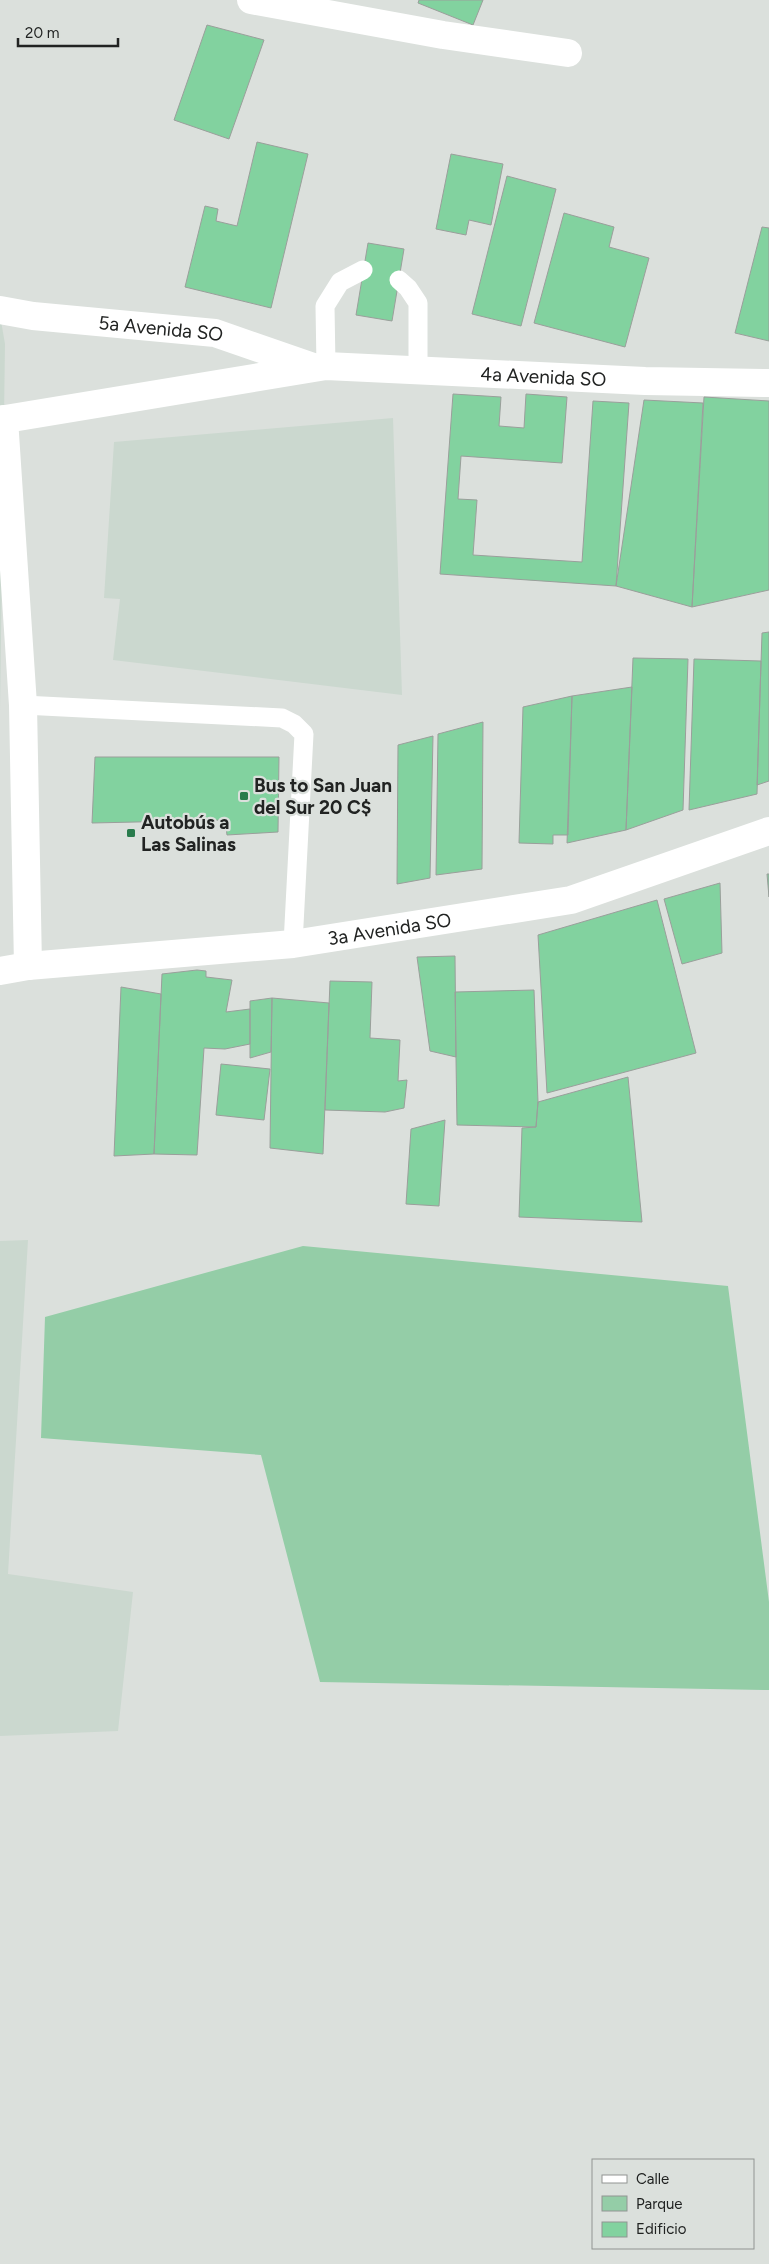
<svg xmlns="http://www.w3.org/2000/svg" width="769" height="2264" viewBox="0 0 769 2264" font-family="Figtree,sans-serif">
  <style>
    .built { fill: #cbd8cf }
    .green { fill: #94cda7 }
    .building { fill: #82d29f; stroke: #9a9f9b }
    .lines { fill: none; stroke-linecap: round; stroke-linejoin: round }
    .lane { stroke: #fff; stroke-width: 19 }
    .street { stroke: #fff; stroke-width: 28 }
    .poi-dot { fill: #287b4c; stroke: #dbe0dc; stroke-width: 2 }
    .labels { text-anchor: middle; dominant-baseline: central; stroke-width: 4.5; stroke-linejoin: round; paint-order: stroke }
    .street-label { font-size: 19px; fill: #212322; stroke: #dbe0dc }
    .poi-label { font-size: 19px; font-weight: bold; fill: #212322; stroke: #dbe0dc; text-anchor: start }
  </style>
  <rect width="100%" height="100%" fill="#dbe0dc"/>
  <path class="built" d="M0 315 5 344 0 712Z
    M393 418 402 695 113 660 120 599 104 598 114 442Z
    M28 1240 8 1574 133 1592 118 1731 0 1736V1241Z"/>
  <path class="green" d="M303 1246 728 1286 769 1602V1690L320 1682 261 1455 41 1438 45 1317Z"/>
  <path class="building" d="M419 0H483L473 25 418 3Z
    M207 25 264 40 229 139 174 120Z
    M257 142 308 154 271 308 185 287 205 206 218 209 216 221 237 226Z
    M451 154 503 164 491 225 469 220 466 235 436 229Z
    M507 176 556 189 521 326 472 314Z
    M564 213 614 227 609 247 649 258 625 347 534 323Z
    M762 227 769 228V341L735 333Z
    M368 243 404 249 392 321 356 315Z
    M453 394 501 397 499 426 524 428 526 394 567 397 562 463 461 456 458 499 477 500 473 555 582 562 593 401 629 403 616 586 440 574Z
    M704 397 769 401V590L692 607Z
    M644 400 703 403 692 607 616 586Z
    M769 632V781L757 785 762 633Z
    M633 658 688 659 683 810 626 830Z
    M694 659 761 661 757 794 689 810Z
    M632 687 626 830 567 843 572 696Z
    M572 696 568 835H553V844L519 843 523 707Z
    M483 722 482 869 436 875 438 734Z
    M433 736 430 878 397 884 398 745Z
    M95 757H279L278 832 227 835 225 820 92 823Z
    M767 874H769V897Z
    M720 883 722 953 682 964 664 899Z
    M657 900 696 1053 547 1093 538 935Z
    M455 956 456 1057 430 1051 417 957Z
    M197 970 206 971V977L232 980 226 1012 250 1009V1044L225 1049 204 1048 197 1155 154 1154 162 974Z
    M330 981 372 982 370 1038 400 1040 398 1081 407 1080 404 1108 385 1112 325 1110Z
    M121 987 161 994 154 1154 114 1156Z
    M534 990 538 1102 536 1127 457 1125 455 992Z
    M272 998 329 1003 323 1154 270 1148Z
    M272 998 271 1052 250 1058V1001Z
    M221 1064 270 1069 264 1120 216 1115Z
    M628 1077 642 1222 519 1217 522 1128 536 1127 538 1102Z
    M445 1120 439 1206 406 1204 411 1129Z"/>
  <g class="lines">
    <path class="lane" d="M399 280 408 288 418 303V370
      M326 366 325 306 340 282 363 270
      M23 705 282 718 294 724 304 734 293 944"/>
    <g class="street">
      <path d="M251 0 443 35 568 53"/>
      <path id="s1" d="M0 310 33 316 215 333 313 367"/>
      <path d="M4 419 23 705 28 966"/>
      <path id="s2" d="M0 420 326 366 645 381 769 383"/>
      <path id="s3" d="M0 971 28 966 293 944 571 900 769 831"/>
    </g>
  </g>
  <g class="poi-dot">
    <rect x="239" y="791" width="10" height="10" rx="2.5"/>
    <rect x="126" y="828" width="10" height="10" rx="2.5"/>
  </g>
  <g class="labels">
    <g class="street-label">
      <text stroke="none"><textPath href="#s1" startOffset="162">5a Avenida SO</textPath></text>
      <text stroke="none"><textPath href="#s2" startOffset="548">4a Avenida SO</textPath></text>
      <text stroke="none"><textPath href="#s3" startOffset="392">3a Avenida SO</textPath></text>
    </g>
    <g class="poi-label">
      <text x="254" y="785">Bus to San Juan<tspan x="254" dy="22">del Sur 20 C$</tspan></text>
      <text x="141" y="822">Autobús a<tspan x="141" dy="22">Las Salinas</tspan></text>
    </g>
  </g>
  <rect x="592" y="2159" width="162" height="90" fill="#dbe0dc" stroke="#919492"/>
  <rect x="602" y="2175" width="25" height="8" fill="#ffffff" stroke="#919492"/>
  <text x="636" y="2184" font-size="15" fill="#212322">Calle</text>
  <rect x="602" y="2196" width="25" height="15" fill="#94cda7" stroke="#919492"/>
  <text x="636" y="2209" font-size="15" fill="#212322">Parque</text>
  <rect x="602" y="2222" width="25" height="15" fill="#82d29f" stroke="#919492"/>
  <text x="636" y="2234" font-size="15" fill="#212322">Edificio</text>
  <path d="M18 38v8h100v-8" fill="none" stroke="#212322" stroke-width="2.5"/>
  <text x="25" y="38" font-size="15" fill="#212322" stroke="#dbe0dc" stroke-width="4" paint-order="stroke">20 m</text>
</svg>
